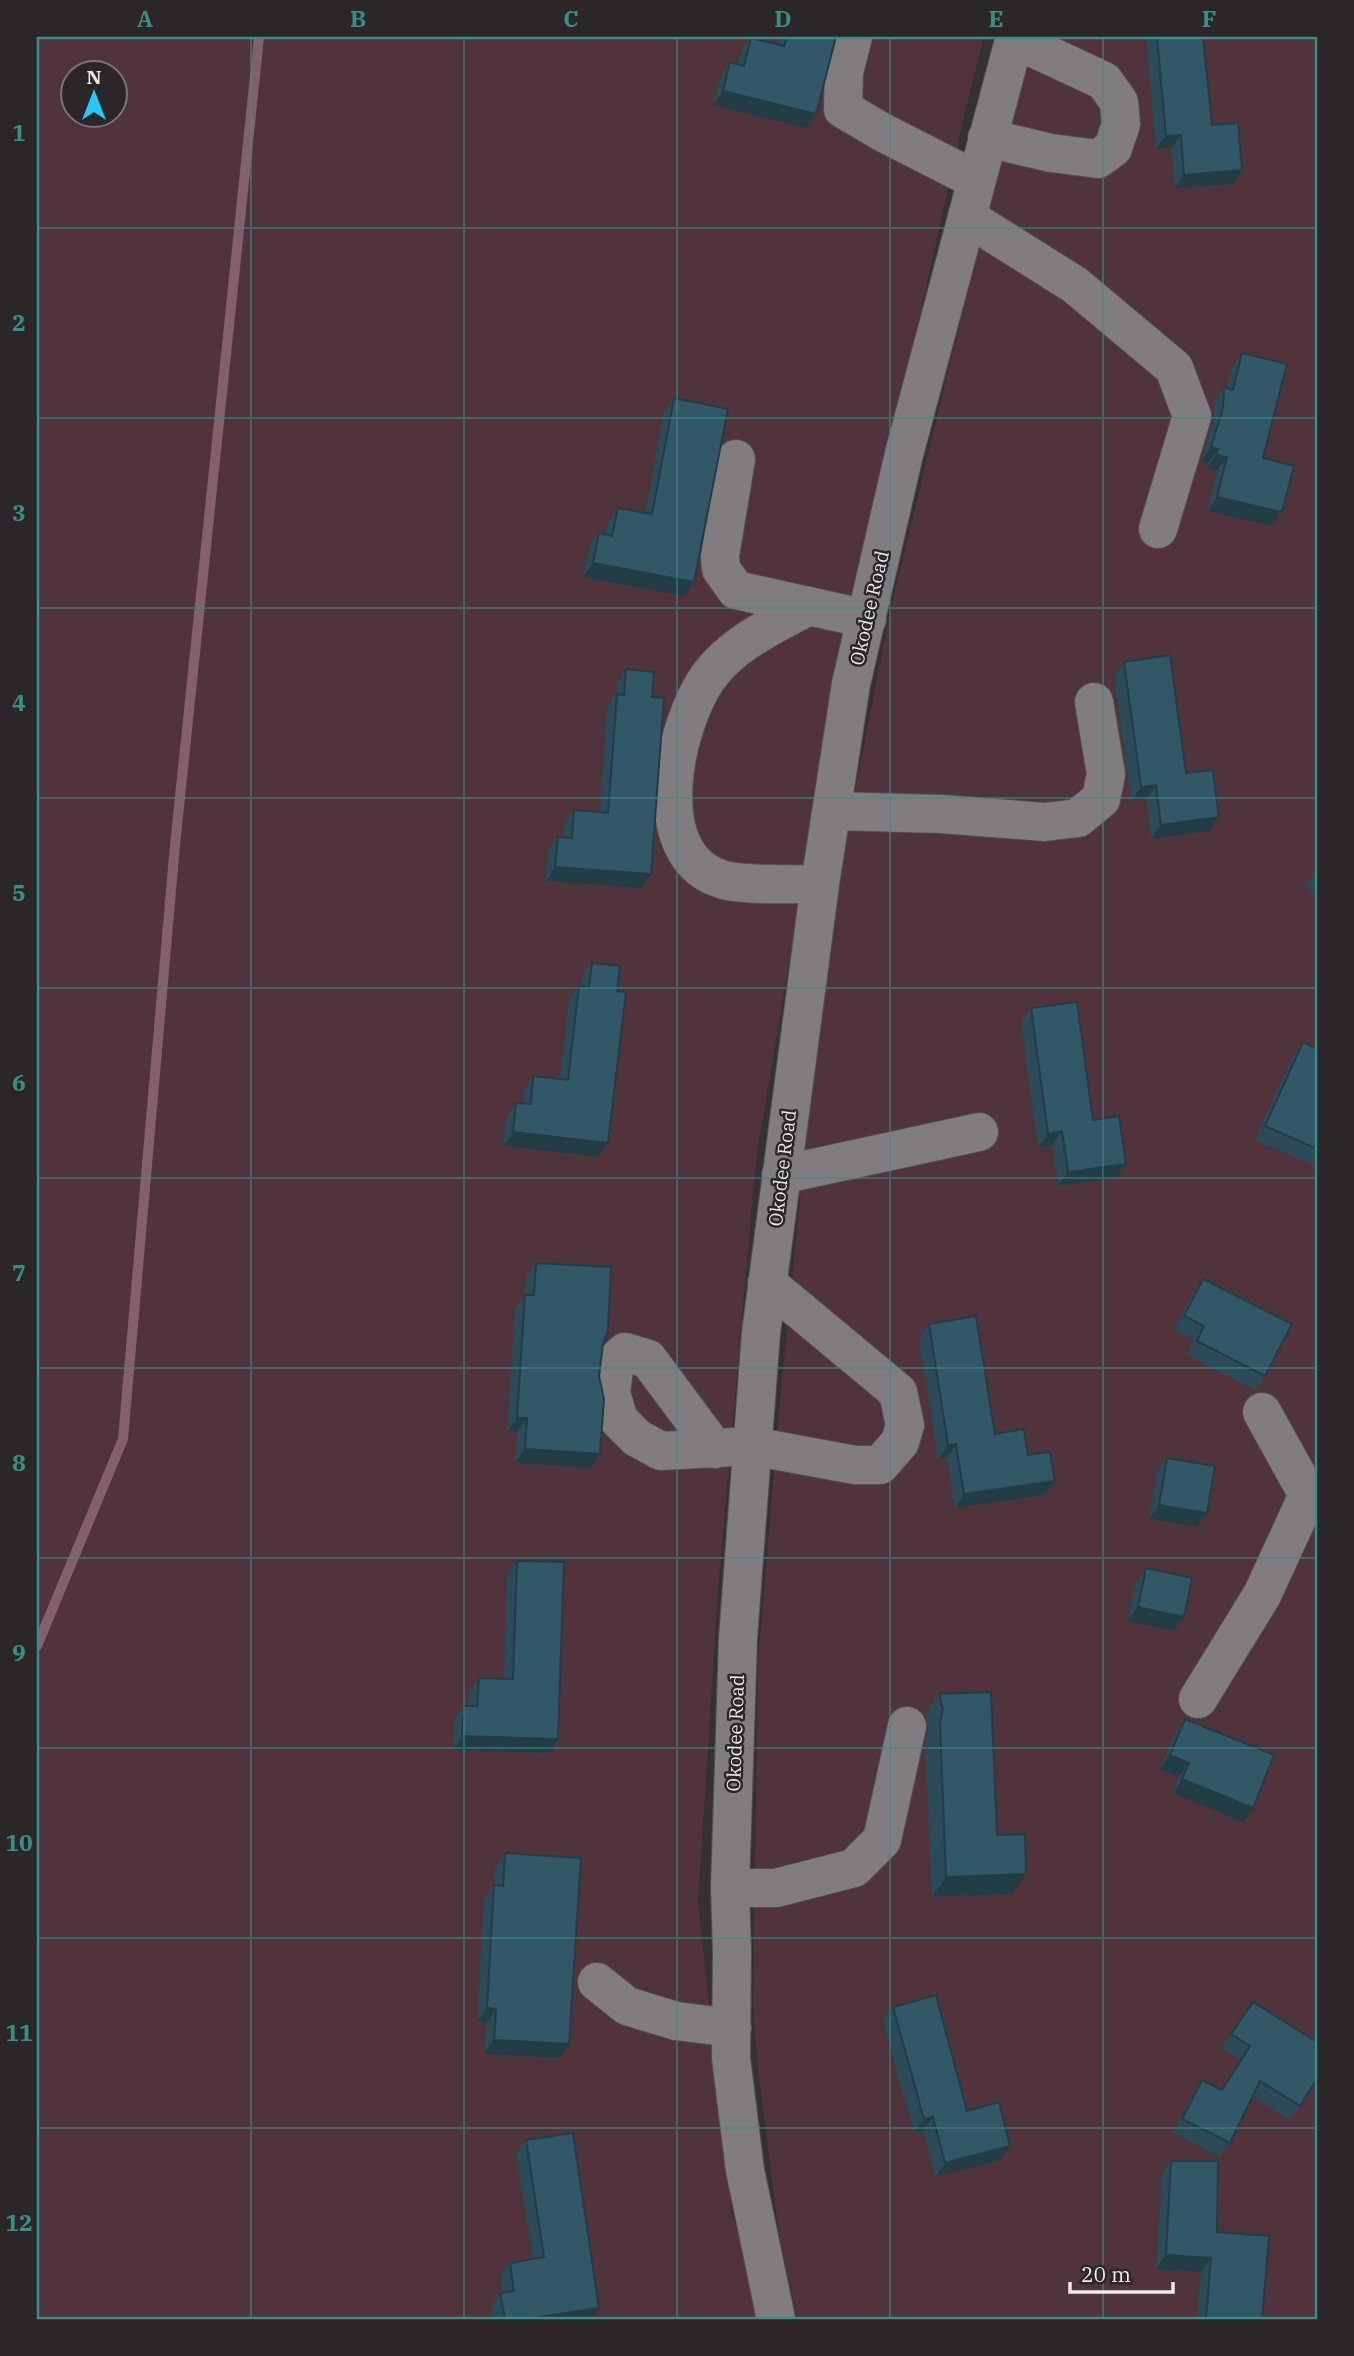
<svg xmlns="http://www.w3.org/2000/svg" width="1354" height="2356" viewBox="0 0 1354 2356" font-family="'IBM Plex Serif',serif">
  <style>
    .green { fill: #51333c; fill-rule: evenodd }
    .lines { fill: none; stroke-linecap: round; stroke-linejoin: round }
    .stream { stroke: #84606a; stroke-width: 10 }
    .minor-casing { stroke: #524f50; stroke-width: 40 }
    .minor { stroke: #817d7e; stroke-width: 38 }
    .wall { fill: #2b4b58 }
    .shaded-wall { fill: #233d47 }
    .building { fill: #325766; stroke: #233d47; stroke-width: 2 }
    .grid { fill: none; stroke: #3b8d87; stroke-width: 2; stroke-opacity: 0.55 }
    .labels { text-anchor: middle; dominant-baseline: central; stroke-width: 5; stroke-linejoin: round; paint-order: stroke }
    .street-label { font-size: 19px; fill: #ebe9e9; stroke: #2b2728 }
    .neatline { fill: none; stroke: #3b8d87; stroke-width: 2.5 }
    .grid-label { font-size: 23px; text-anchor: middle; font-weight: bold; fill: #3b8d87 }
  </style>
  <rect width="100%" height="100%" fill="#353132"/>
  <path class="green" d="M37 37H984L965 111 826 743 756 1160 718 1591 698 1903 732 2213 762 2319H37ZM74 74H116V116H74Z
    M1034 37H1317V2319H797L780 2239 759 2080 753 2005 758 1662 780 1401 806 1140 835 894 891 607 970 281Z"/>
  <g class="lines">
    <path class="stream" d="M37 1646 123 1439 175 845 259 37"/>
    <defs>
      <path id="minor" d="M853 37 844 72 843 109 882 132 976 180
        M987 138 1051 153 1098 159 1113 148 1121 124 1119 102 1104 81 1014 39
        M967 217 1075 285 1174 368 1192 416 1158 529
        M736 459 720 556 721 569 736 590 867 619
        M809 606C774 625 733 643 709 676 674 724 644 858 724 880 748 886 793 884 820 884
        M832 811 941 814 1045 822 1078 818 1101 799 1106 774 1094 702
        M781 1175 979 1132
        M1262 1412 1308 1495 1317 1496
        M715 1449 648 1359 625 1352 615 1361 611 1393 619 1420 637 1438 661 1451 752 1446 855 1465H880L900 1442 905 1425 898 1392 767 1283
        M1198 1699 1262 1595 1308 1495
        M730 1888H776L854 1868 882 1840 907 1726
        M597 1982 627 2006 676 2021 732 2028
        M776 2319 745 2170 731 2058 732 1951 730 1888 738 1638 761 1333 820 884 851 684 904 454 1015 37"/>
    </defs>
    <use href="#minor" class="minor-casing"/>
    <use href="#minor" class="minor"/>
  </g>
  <path class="wall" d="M780 37H836L816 114 806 128 713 105 721 76 730 62 738 64 741 52 751 38 778 45Z
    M1146 37H1203L1212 125 1242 170 1233 184 1175 188 1171 148 1156 149Z
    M1242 353 1263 458 1272 526 1208 511 1217 471 1206 469 1208 463 1201 461 1213 422 1215 401 1224 387 1227 388 1232 367Z
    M674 398 684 596 583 577 589 547 599 533 605 535 608 522 618 508 645 513 664 412Z
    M1124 662 1186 773 1209 831 1151 839 1146 799 1131 801 1114 676Z
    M626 669 652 697 641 888 546 881 548 851 558 837 563 838 564 823 574 810 600 812 607 708 615 696 617 683Z
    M1317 870V896L1305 886Z
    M592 963 617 991 608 1143 599 1157 503 1146 507 1116 516 1103H523L524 1090 533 1076 560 1079 569 1000 579 986 581 987 582 976Z
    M1031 1008 1093 1120 1126 1164 1116 1178 1058 1186 1052 1145 1038 1148 1021 1022Z
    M1303 1042 1317 1049V1167L1255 1140 1293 1056Z
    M536 1263 603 1344 591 1468 515 1463 517 1432H507L515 1309 525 1295 526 1277Z
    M1203 1279 1265 1376 1255 1390 1187 1355 1194 1340 1174 1330 1193 1293Z
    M929 1324 995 1434 1028 1455 1055 1481 1045 1495 955 1508 947 1458 938 1459 919 1338Z
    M1167 1458 1197 1527 1149 1519 1157 1472Z
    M517 1561 549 1753 453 1750 454 1720 464 1706H468L469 1692 479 1678 504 1679 507 1575Z
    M1146 1568 1174 1631 1128 1621 1136 1582Z
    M939 1694 997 1835 1012 1894 932 1897 925 1744 928 1730 925 1715Z
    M1185 1719 1253 1808 1243 1822 1173 1793 1179 1777 1160 1769 1175 1733Z
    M505 1853 569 2044 560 2058 484 2054 486 2023 477 2022 484 1899 494 1885 495 1867Z
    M1253 2002 1300 2106 1290 2120 1253 2097 1230 2143 1220 2157 1173 2133 1193 2094 1202 2080 1221 2090 1240 2060 1221 2048Z
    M893 2007 967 2111 1010 2146 1000 2160 935 2177 923 2131 914 2133 883 2021Z
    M526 2140 592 2319H493L491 2307 500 2293 502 2292 500 2277 510 2263 533 2259 516 2154Z
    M1171 2161 1217 2232 1262 2319H1197L1201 2272 1156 2269 1162 2175Z"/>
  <path class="shaded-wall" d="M723 91 816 114 806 128 713 105Z
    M1181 135 1171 148 1156 149 1166 136Z
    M1242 170 1233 184 1175 188 1184 175Z
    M1211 447 1218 449 1208 463 1201 461Z
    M1216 455 1227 457 1217 471 1206 469Z
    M1217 497 1282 512 1272 526 1208 511Z
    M593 563 694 582 684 596 583 577Z
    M1156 785 1146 799 1131 801 1141 787Z
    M1219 817 1209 831 1151 839 1161 825Z
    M555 867 651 874 641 888 546 881Z
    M1062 1131 1052 1145 1038 1148 1048 1134Z
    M513 1132 608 1143 599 1157 503 1146Z
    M1126 1164 1116 1178 1058 1186 1068 1172Z
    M517 1418H527L517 1432H507Z
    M956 1444 947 1458 938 1459 948 1445Z
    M525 1449 600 1454 591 1468 515 1463Z
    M1055 1481 1045 1495 955 1508 964 1494Z
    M1159 1505 1207 1513 1197 1527 1149 1519Z
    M1138 1607 1184 1617 1174 1631 1128 1621Z
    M462 1736 558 1739 549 1753 453 1750Z
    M1170 1755 1189 1763 1179 1777 1160 1769Z
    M1182 1779 1253 1808 1243 1822 1173 1793Z
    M1026 1874 1012 1894 932 1897 946 1877Z
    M487 2008 496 2009 486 2023 477 2022Z
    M494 2040 569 2044 560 2058 484 2054Z
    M933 2117 923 2131 914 2133 924 2119Z
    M1010 2146 1000 2160 935 2177 945 2163Z
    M1166 2255 1211 2258 1201 2272 1156 2269Z
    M599 2308 592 2319H526Z"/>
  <path class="building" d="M787 37H836L816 114 723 91 730 62 744 66 751 38 784 46Z
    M1157 37H1203L1212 125 1238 123 1242 170 1184 175 1181 135 1166 136Z
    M1242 353 1287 364 1263 458 1294 466 1282 512 1217 497 1227 457 1216 455 1218 449 1211 447 1223 408 1224 387 1233 390Z
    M674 398 728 409 694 582 593 563 599 533 612 536 618 508 652 514Z
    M1170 655 1186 773 1213 770 1219 817 1161 825 1156 785 1141 787 1124 662Z
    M626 669 654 672 652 697 664 698 651 874 555 867 558 837 572 838 574 810 608 813 617 694 624 695Z
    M592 963 620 966 617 991 626 992 608 1143 513 1132 516 1103 531 1104 533 1076 568 1080 579 986 589 987Z
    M1077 1002 1093 1120 1119 1116 1126 1164 1068 1172 1062 1131 1048 1134 1031 1008Z
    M1303 1042 1317 1049V1149L1265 1126Z
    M536 1263 611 1267 608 1330 603 1344 599 1376 604 1399 600 1454 525 1449 527 1418H517L525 1295H534Z
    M1203 1279 1292 1324 1265 1376 1197 1341 1204 1326 1184 1316Z
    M976 1316 995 1434 1024 1429 1028 1455 1050 1452 1055 1481 964 1494 956 1444 948 1445 929 1324Z
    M1167 1458 1215 1466 1207 1513 1159 1505Z
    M517 1561 564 1562 558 1739 462 1736 464 1706H477L479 1678 513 1679Z
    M1146 1568 1192 1578 1184 1617 1138 1607Z
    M991 1692 997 1835 1025 1834 1026 1874 946 1877 940 1724 943 1709 939 1694Z
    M1185 1719 1274 1755 1253 1808 1182 1779 1189 1763 1170 1755Z
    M505 1853 581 1858 569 2044 494 2040 496 2009 487 2008 494 1885 503 1886Z
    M936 1995 967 2111 999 2102 1010 2146 945 2163 933 2117 924 2119 893 2007Z
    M1253 2002 1317 2042V2079L1300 2106 1260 2081 1230 2143 1182 2119 1202 2080 1222 2090 1250 2046 1231 2034Z
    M573 2133 599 2308 526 2319H505L500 2293 514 2291 510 2263 544 2257 526 2140Z
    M1171 2161H1218L1217 2232 1269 2236 1262 2319H1206L1211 2258 1166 2255Z"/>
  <path class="grid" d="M251 37V2319M464 37V2319M677 37V2319M890 37V2319M1103 37V2319M37 228H1317M37 418H1317M37 608H1317M37 798H1317M37 988H1317M37 1178H1317M37 1368H1317M37 1558H1317M37 1748H1317M37 1938H1317M37 2128H1317"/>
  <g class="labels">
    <g class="street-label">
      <text transform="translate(869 608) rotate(-77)">Okodee Road</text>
      <text transform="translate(782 1168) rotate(-83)">Okodee Road</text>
      <text transform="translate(735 1733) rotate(-88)">Okodee Road</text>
    </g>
  </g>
  <rect width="1354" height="2356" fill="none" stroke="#2b2728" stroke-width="77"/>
  <g transform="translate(94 94)"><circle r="33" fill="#2b2728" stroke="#787575" stroke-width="2"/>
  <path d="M0-5L12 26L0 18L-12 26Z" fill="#23c9fe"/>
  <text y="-10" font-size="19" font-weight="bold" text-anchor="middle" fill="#ebe9e9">N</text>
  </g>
  <path d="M1070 2282v10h103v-10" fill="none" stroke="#ebe9e9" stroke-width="3.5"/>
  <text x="1081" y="2282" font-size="21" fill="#ebe9e9" stroke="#2b2728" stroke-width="5" paint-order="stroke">20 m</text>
  <rect x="38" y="38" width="1278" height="2280" class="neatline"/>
  <g class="grid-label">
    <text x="145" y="27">A</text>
    <text x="358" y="27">B</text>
    <text x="571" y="27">C</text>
    <text x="783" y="27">D</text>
    <text x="996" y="27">E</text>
    <text x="1209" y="27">F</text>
    <text x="19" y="141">1</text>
    <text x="19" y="331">2</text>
    <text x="19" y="521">3</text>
    <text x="19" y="711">4</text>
    <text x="19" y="901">5</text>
    <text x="19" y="1091">6</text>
    <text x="19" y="1281">7</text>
    <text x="19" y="1471">8</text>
    <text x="19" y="1661">9</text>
    <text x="19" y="1851">10</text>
    <text x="19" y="2041">11</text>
    <text x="19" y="2231">12</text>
  </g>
</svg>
